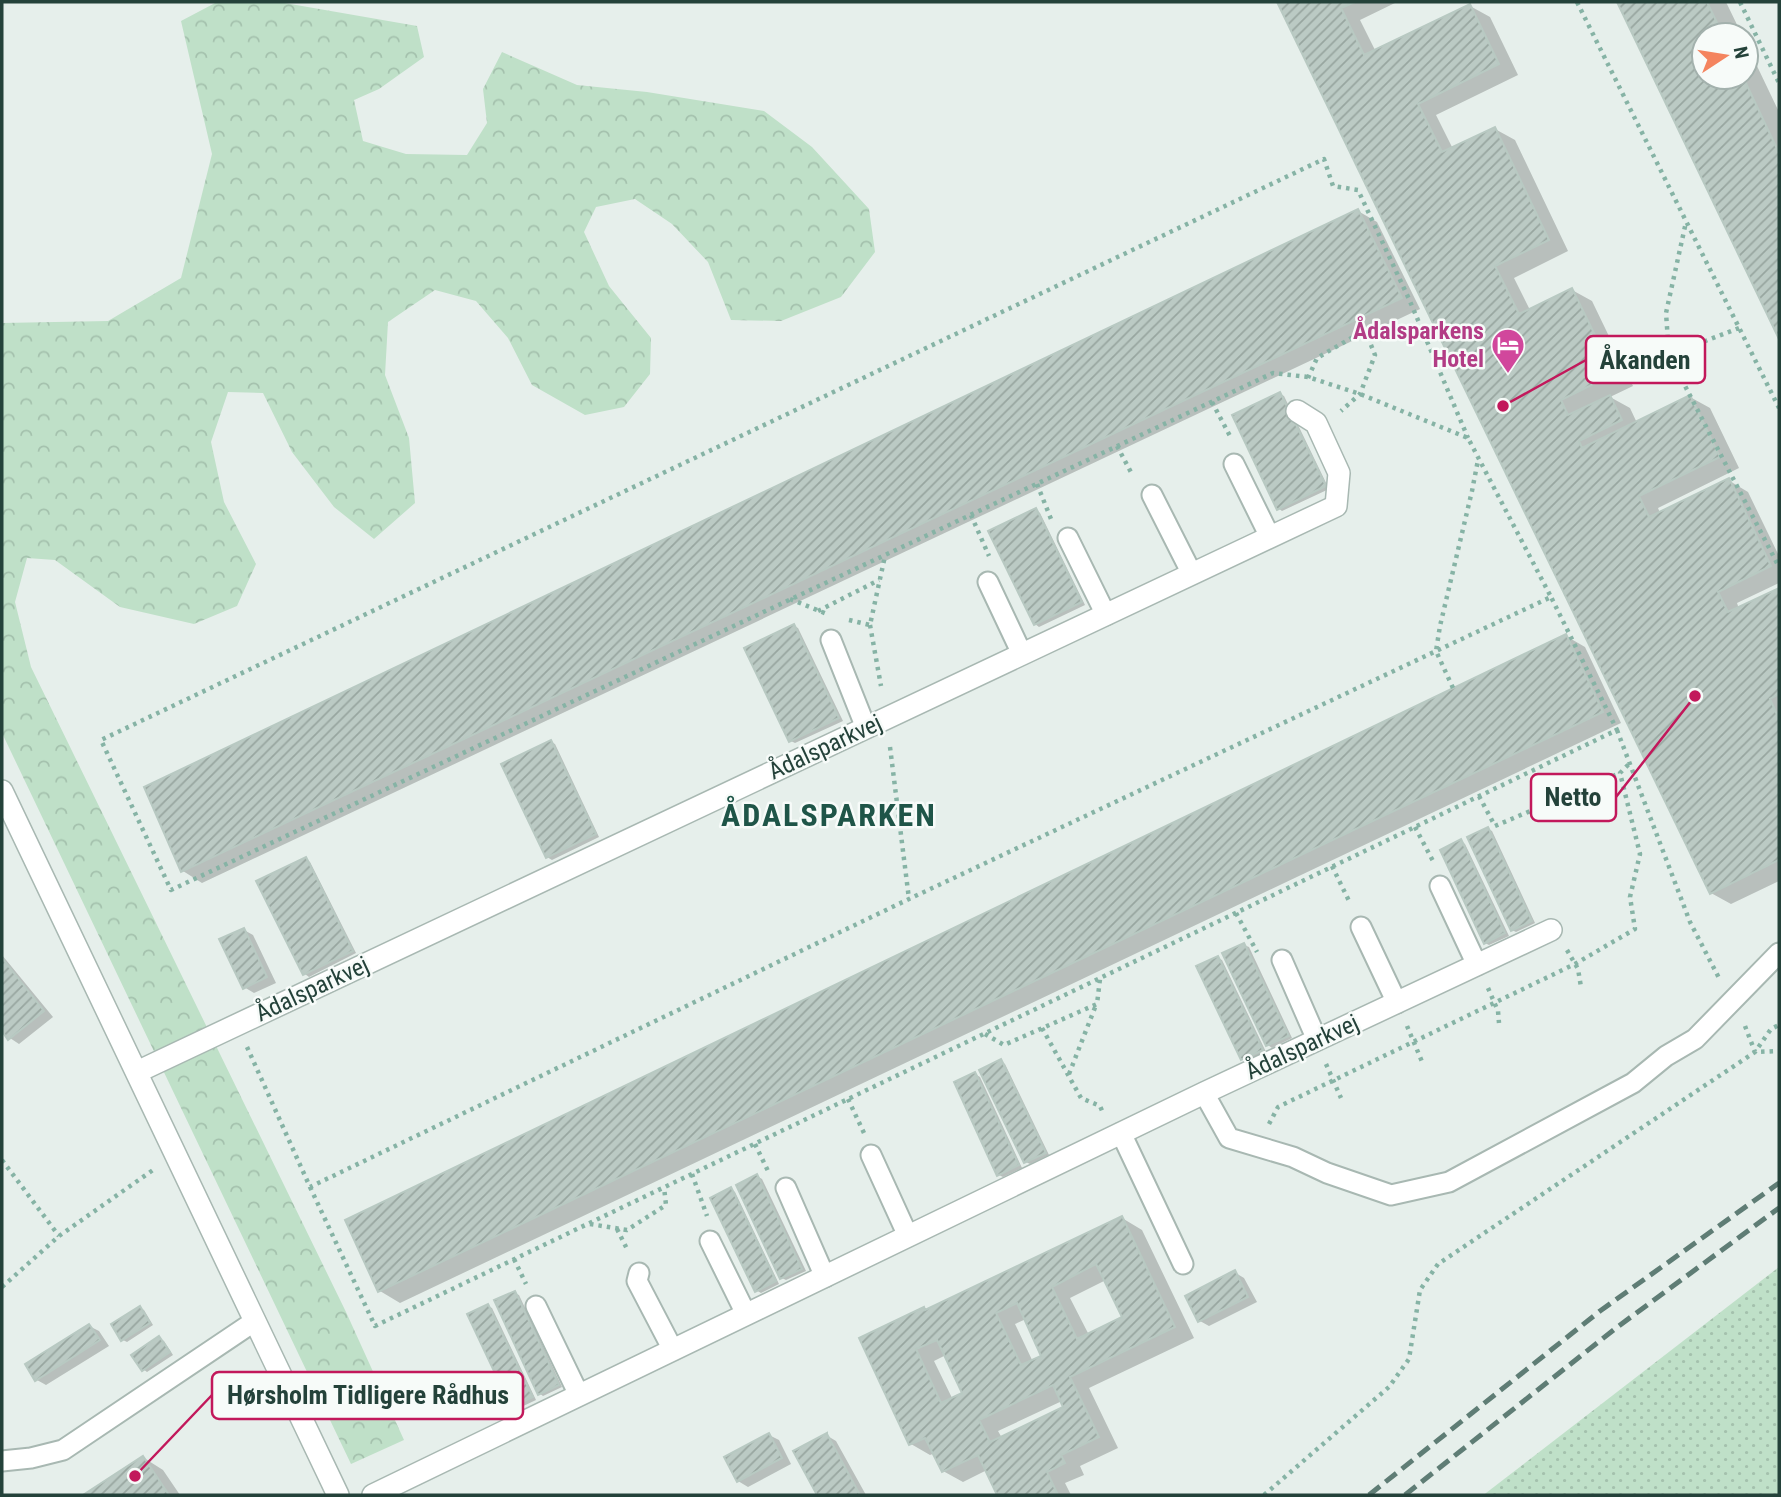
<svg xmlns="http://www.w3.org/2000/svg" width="1781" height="1497" viewBox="0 0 1781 1497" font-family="'Roboto Condensed',sans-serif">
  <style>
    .green { fill: url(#green-dots) }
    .forest { fill: url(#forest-crowns) }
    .shadow { fill: #0003; fill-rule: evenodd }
    .building { fill: url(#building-hatch); stroke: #b8c9c2; stroke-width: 2; fill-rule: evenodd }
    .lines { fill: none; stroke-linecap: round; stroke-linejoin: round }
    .service-casing { stroke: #a8b8b2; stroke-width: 23 }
    .minor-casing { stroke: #a8b8b2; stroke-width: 24 }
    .tertiary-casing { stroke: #a8b8b2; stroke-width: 24 }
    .path { stroke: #86b3a5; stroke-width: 4.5; stroke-dasharray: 3.5 5; stroke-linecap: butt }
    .service { stroke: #fff; stroke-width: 19 }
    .minor { stroke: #fff; stroke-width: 21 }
    .tertiary { stroke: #fff; stroke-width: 21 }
    .rail { stroke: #5f7d75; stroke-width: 5; stroke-dasharray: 14 7; stroke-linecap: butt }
    .labels { text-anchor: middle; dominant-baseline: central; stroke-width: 5; stroke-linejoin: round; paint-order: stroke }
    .hotel-label { font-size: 24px; font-weight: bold; fill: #b23c85; stroke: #f7fbf9; text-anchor: end }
    .street-label { font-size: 24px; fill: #24423a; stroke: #f7fbf9 }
    .district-label { font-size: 32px; font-weight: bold; letter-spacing: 2px; fill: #1f5548; stroke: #f7fbf9 }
    .leader { fill: none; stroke: #c2185b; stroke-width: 2.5 }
    .callout-dot { fill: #c2185b; stroke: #f7fbf9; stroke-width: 2.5 }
    .callout { fill: #f7fbf9; stroke: #c2185b; stroke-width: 2.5 }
    .callout-label { font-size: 26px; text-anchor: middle; font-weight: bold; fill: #24423a }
  </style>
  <defs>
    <pattern id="green-dots" width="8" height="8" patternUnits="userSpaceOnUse" patternTransform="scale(1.75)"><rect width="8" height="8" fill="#bfe0c8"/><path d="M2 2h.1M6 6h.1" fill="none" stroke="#a4c1ad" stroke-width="1.8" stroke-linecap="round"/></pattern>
    <pattern id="forest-crowns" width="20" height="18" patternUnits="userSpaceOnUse" patternTransform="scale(1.75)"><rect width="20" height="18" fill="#bfe0c8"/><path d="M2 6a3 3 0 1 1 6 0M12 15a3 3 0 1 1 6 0" fill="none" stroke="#a4c1ad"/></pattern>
    <pattern id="building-hatch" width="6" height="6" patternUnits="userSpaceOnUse" patternTransform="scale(1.75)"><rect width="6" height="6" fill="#bbcac4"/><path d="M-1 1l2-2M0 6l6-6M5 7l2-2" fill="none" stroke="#98a6a0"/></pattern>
  </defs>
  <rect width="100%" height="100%" fill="#e6efeb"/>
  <path class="green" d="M1779 1267V1495H1484L1486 1493Z"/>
  <path class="forest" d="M217 2H279L417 26 424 57 379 89 354 100 363 141 406 154 467 155 487 123 483 89 502 52 577 85 647 92 764 111 812 147 869 209 875 252 841 297 781 321 731 320 708 262 672 224 635 199 596 207 584 232 609 286 651 338 650 374 624 407 585 415 532 385 508 338 476 301 435 290 388 322 385 375 409 438 415 503 374 539 334 507 292 452 263 393 228 392 211 442 224 502 256 564 237 606 194 624 120 607 55 560 27 558 15 602 31 667 346 1312 404 1440 351 1464 2 733V323L108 321 181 278 212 154 181 21Z"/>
  <path class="shadow" d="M1279 2H1397L1360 20 1376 52 1470 6 1490 17 1518 75 1436 115 1453 149 1495 129 1515 140 1568 251 1514 278 1530 310 1572 290 1592 301 1633 386 1610 397 1630 408 1637 423 1690 397 1710 408 1739 468 1658 508 1660 513 1728 480 1748 492 1779 556V583L1737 603 1739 609 1779 590V881L1731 904 1711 893Z
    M1619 2H1726L1742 35H1704V77H1746V43L1779 112V335Z
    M1358 211 1377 222 1420 309 202 883 183 871Z
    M1280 394 1284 396 1329 489 1282 511 1278 508Z
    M1036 510 1040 513 1085 605 1039 627 1035 624Z
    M794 626 798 628 843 721 795 743 791 741Z
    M1566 636 1585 647 1621 723 400 1303 380 1291 348 1220Z
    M551 742 555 744 599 837 552 860 547 857Z
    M1488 829 1492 831 1535 923 1516 932 1512 930Z
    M1461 841 1465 844 1509 936 1489 945 1485 943Z
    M306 859 310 862 356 953 309 977 305 974Z
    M244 930 253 935 276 983 254 993 244 987Z
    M1244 945 1249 947 1292 1038 1272 1048 1268 1045 1225 954Z
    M2 955 53 1017 19 1044 10 1038 2 1029Z
    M1218 958 1222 960 1266 1052 1247 1061 1242 1059Z
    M1001 1061 1005 1064 1049 1155 1030 1164 1026 1162Z
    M975 1074 980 1077 1022 1168 1003 1177 999 1175Z
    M757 1176 762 1179 806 1271 786 1280 782 1278Z
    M731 1189 735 1192 779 1284 761 1293 756 1290Z
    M1122 1218 1142 1230 1194 1338 1089 1388 1118 1448 1080 1466 1084 1475 1065 1483 1071 1495H999L987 1470 963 1482 943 1471 935 1453 930 1455 911 1444 861 1339 924 1309 928 1311ZM1106 1280 1125 1318 1089 1335 1070 1298ZM1026 1319 1043 1357 1033 1362 1015 1324ZM946 1355 964 1394 953 1400 934 1361ZM1062 1401 1065 1408 1002 1438 998 1431Z
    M1234 1272 1244 1278 1257 1302 1209 1326 1200 1321Z
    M514 1293 519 1295 562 1387 543 1396 539 1393Z
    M488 1306 492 1308 536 1400 517 1409 513 1406Z
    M140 1308 144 1310 153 1325 127 1342 123 1340Z
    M89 1326 99 1331 109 1346 46 1385 37 1380Z
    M159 1338 164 1341 173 1355 147 1372 143 1369Z
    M769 1435 779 1440 791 1464 748 1487 738 1481Z
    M826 1435 836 1441 866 1495H819L795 1452Z
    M144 1458 163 1470 180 1495H87Z"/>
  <path class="building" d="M1277 2H1355L1341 8 1364 55 1470 4 1499 64 1418 104 1442 152 1495 127 1549 240 1495 266 1519 314 1572 288 1614 374 1561 400 1568 415 1610 395 1622 420 1579 441 1582 448 1690 395 1720 457 1639 496 1649 517 1729 478 1771 566 1718 592 1728 612 1779 588V694L1770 699 1779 719V860L1710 894Z
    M1617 2H1707L1723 35H1704V77H1743L1779 153V339Z
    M1358 209 1402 298 181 872 144 787Z
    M1280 392 1326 486 1277 510 1232 415Z
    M1036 508 1082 602 1034 625 988 531Z
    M794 624 839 718 789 742 744 648Z
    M1566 634 1603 712 378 1292 345 1220Z
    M551 740 596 834 546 858 501 764Z
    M1488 827 1532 921 1511 931 1467 837Z
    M1461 839 1505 933 1484 944 1440 850Z
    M306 857 353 951 303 975 256 881Z
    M244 928 267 977 243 989 219 939Z
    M1244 943 1289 1036 1266 1046 1222 953Z
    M1218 956 1263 1050 1241 1060 1196 966Z
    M2 958 44 1011 8 1040 2 1031Z
    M1001 1059 1046 1153 1024 1163 979 1070Z
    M975 1072 1019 1165 997 1176 954 1082Z
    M757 1174 802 1269 780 1279 736 1185Z
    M731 1187 776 1281 755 1292 710 1198Z
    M1122 1216 1175 1327 1070 1377 1099 1437 1061 1455 1065 1463 1047 1472 1058 1495H997L978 1455 942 1472 925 1438 909 1445 859 1338 924 1307 925 1310ZM1096 1264 1122 1317 1077 1339 1052 1287ZM1017 1303 1041 1356 1021 1365 996 1313ZM937 1340 962 1393 941 1403 916 1349ZM1053 1385 1063 1407 990 1442 979 1420Z
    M1235 1270 1248 1297 1198 1322 1185 1296Z
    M515 1291 559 1385 538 1395 494 1300Z
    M488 1304 533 1397 511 1407 467 1314Z
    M140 1306 150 1323 121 1341 111 1324Z
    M89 1324 100 1340 35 1381 25 1364Z
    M159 1336 170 1352 142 1371 131 1355Z
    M769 1433 782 1458 737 1482 724 1457Z
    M827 1433V1434L860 1495H817L793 1451Z
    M143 1456 169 1495H83Z"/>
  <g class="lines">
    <defs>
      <path id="service" d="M1234 464 1270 537
        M1152 495 1192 574
        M1068 538 1106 615
        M988 582 1022 654
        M831 640 866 728
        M1440 886 1477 965
        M1361 927 1397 1003
        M1282 960 1317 1040
        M1204 1093 1229 1138 1293 1157 1327 1173 1391 1195 1449 1182 1633 1083 1666 1056 1695 1039 1779 953
        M1121 1133 1183 1264
        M871 1155 908 1236
        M786 1188 825 1277
        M710 1241 746 1314
        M639 1273 637 1281 673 1350
        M536 1306 579 1395
        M2 1461 31 1458 63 1450 255 1321"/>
      <path id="minor" d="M137 1072 1336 506 1339 473 1316 423 1297 411
        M373 1495 1204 1093 1551 930"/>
      <path id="tertiary" d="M2 791 338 1495"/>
    </defs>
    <use href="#service" class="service-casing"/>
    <use href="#minor" class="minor-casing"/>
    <use href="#tertiary" class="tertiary-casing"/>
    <path class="path" d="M1577 2 1779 408
      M1740 2 1779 83
      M1739 328 1669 355 1779 567
      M1669 355 1666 313 1686 222
      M1308 378 1317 358 1365 330 1375 355 1360 394 1341 411
      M1212 402 1231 438
      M1117 446 1133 476
      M1037 484 1051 519
      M971 515 989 556
      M790 599 827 614
      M818 611 879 580
      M849 620 870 625 885 556
      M870 625 881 686
      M1453 688 1436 651 1440 626 1472 491 1478 460
      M1617 730 1690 922 1719 978
      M890 747 909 899
      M1479 796 1495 826 1620 773
      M1415 827 1434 863
      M1332 866 1350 903
      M1236 913 1257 952
      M1567 950 1578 969 1581 987
      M1488 988 1498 1011 1499 1023
      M1407 1026 1423 1064
      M1745 1026 1755 1052 1771 1029 1779 1025
      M1042 1028 1081 1098 1100 1106 1103 1113
      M985 1034 1004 1045 1097 1004 1100 979
      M247 1047 310 1187 909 899 1551 597 1468 438 1360 394 1308 377 1273 373 171 890 101 740 1324 159 1333 186 1358 190 1409 299 1468 438
      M1326 1064 1341 1098
      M1069 1074 1096 1005
      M848 1099 864 1133
      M1269 1124 1278 1107 1575 964 1635 929 1630 897 1640 854 1620 773 1630 763
      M755 1144 768 1171
      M2 1160 59 1236
      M692 1174 707 1216
      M310 1187 375 1326 1617 730 1551 597
      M590 1224 627 1230 666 1205 664 1187
      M617 1229 627 1249
      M514 1259 526 1284
      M2 1287 59 1236 153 1170
      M1264 1495 1389 1387 1409 1359 1420 1290 1438 1264 1755 1052 1779 1051"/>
    <use href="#service" class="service"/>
    <use href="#minor" class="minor"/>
    <use href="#tertiary" class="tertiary"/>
    <path class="rail" d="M1369 1495 1600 1311 1779 1183
      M1405 1495 1616 1328 1779 1208"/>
  </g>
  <defs>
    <symbol id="hotel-pin" viewBox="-11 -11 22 30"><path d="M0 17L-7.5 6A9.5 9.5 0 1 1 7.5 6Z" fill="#d1479c" stroke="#f7fbf9"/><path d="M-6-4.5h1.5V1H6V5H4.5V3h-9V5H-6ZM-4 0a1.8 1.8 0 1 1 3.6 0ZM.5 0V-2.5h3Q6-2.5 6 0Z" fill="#fff"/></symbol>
  </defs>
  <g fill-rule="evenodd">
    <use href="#hotel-pin" x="1489" y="326" width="38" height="52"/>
  </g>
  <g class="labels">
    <g class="hotel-label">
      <text x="1484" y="331">Ådalsparkens<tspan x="1484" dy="28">Hotel</tspan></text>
    </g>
    <g class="street-label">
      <text transform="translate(825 747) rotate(-25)">Ådalsparkvej</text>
      <text transform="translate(312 989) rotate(-25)">Ådalsparkvej</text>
      <text transform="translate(1302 1047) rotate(-25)">Ådalsparkvej</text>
    </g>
    <g class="district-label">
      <text x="829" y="815">ÅDALSPARKEN</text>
    </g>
  </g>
  <path class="leader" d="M1503 406L1586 360M1695 696L1616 797M135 1476L212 1395"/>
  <g class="callout-dot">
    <circle cx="1503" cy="406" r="7"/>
    <circle cx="1695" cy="696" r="7"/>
    <circle cx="135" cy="1476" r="7"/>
  </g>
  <g class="callout">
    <rect x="1586" y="336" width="119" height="47" rx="7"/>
    <rect x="1531" y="774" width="85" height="47" rx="7"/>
    <rect x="212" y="1372" width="311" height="47" rx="7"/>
  </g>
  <g class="callout-label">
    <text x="1645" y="369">Åkanden</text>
    <text x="1573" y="806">Netto</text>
    <text x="368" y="1404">Hørsholm Tidligere Rådhus</text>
  </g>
  <rect width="1781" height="1497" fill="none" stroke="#24423a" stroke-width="7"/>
  <g transform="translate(1725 56) rotate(78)"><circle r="33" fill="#f7fbf9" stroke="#a3b1ad" stroke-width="2"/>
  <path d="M0-5L12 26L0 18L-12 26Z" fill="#f4845f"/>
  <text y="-10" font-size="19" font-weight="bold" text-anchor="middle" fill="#24423a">N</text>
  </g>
</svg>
